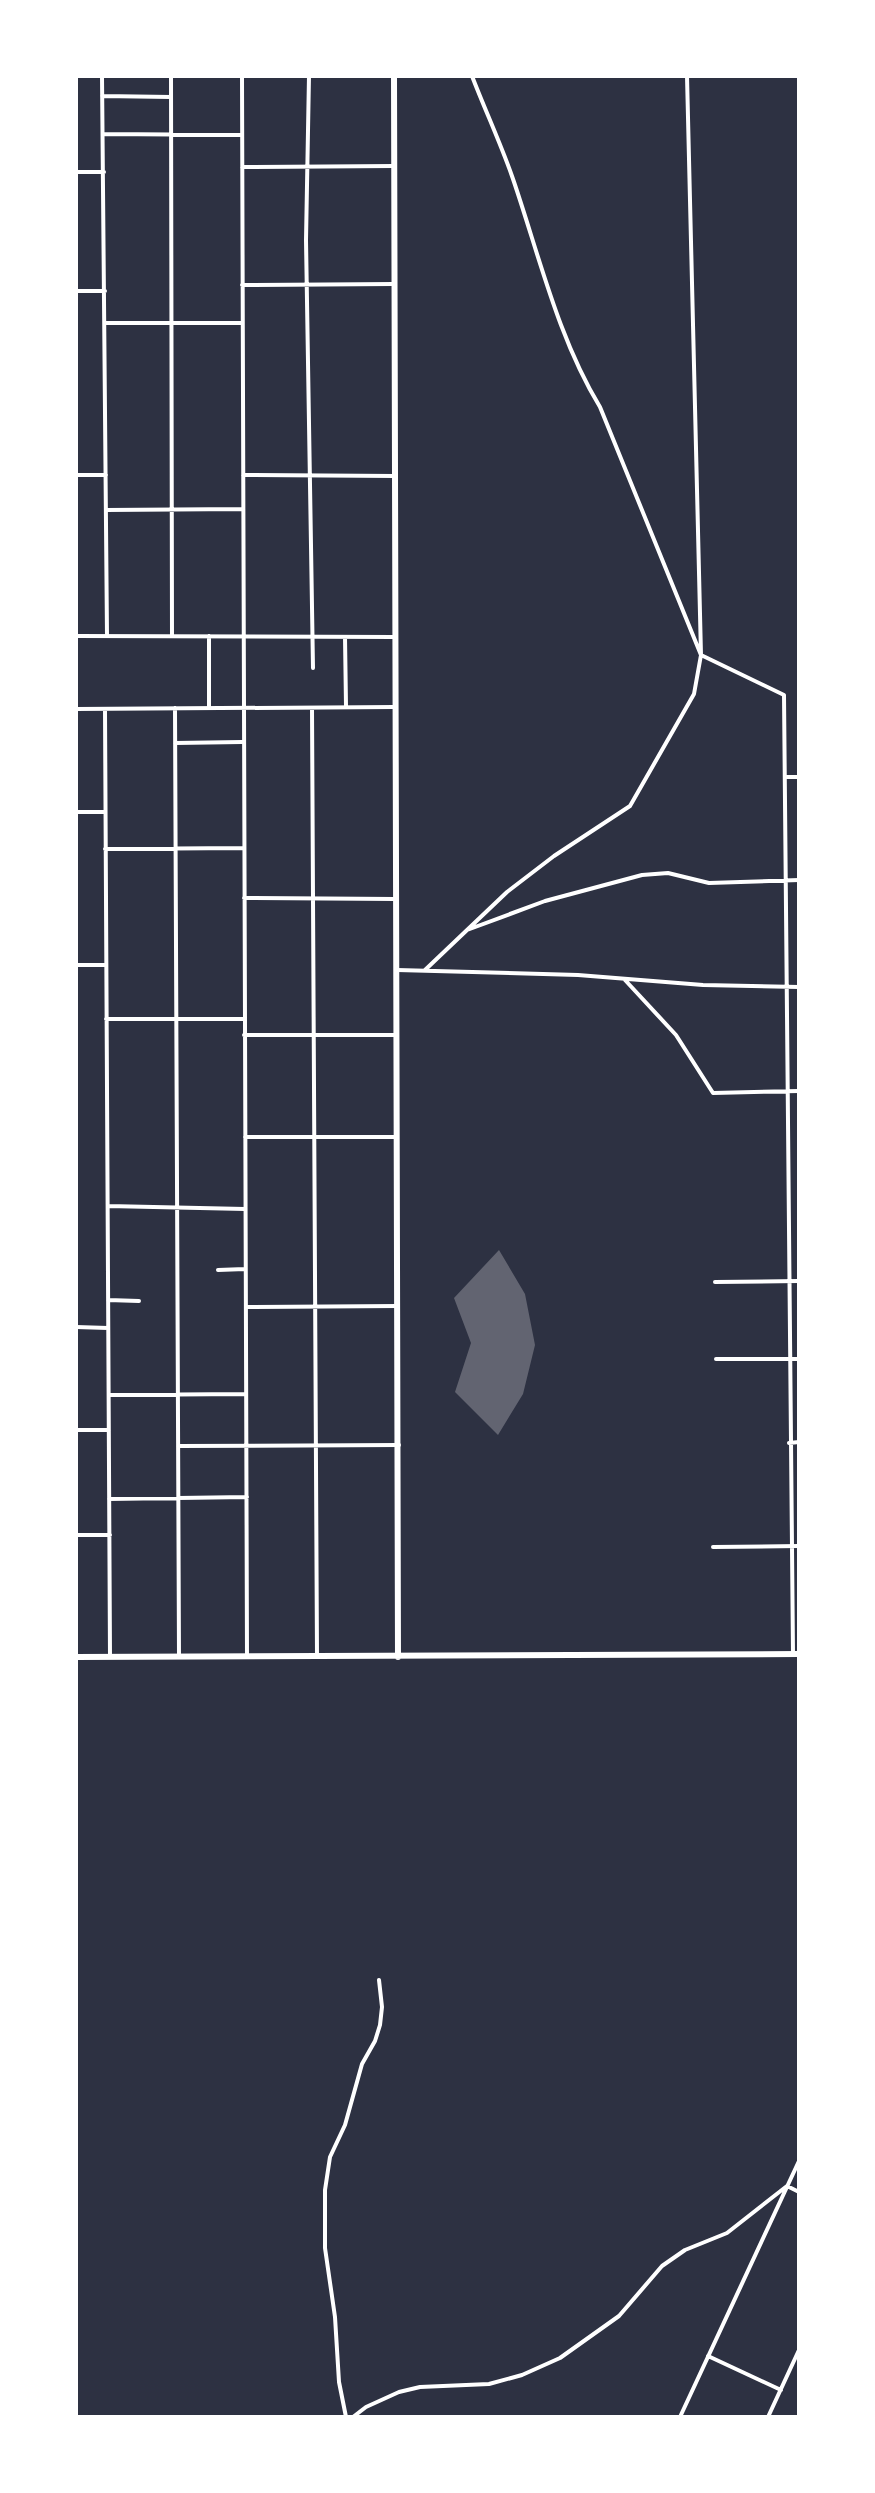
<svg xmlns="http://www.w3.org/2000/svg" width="875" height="2493" viewBox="0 0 875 2493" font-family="Mulish,sans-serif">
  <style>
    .building { fill: #626471 }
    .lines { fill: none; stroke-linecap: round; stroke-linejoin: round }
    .minor { stroke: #fff; stroke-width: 4 }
    .secondary { stroke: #fff; stroke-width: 6 }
  </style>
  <rect width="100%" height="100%" fill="#2d3142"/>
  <path class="building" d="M499 1250 525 1294 535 1345 523 1394 498 1435 455 1392 471 1343 454 1298Z"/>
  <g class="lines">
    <path class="minor" d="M102 76 107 636
      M171 76 172 635
      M242 76 247 1656
      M309 76 306 240 313 668
      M472 76C485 110 501 144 513 179 539 255 558 338 600 407L701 655 784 695 793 1654
      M102 96 171 97
      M103 134 242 135
      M242 167 394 166
      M76 172H104
      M242 285 394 284
      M76 291H105
      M105 323H242
      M76 475H106
      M243 475 395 476
      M106 510 243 509
      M76 636 394 637
      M345 637 346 706
      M175 708 179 1657
      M209 708V636
      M312 708 317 1655
      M76 709 394 707
      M105 709 110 1656
      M175 743 242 742
      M786 777H799
      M76 812H105
      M105 849 243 848
      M244 898 395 899
      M467 930 545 901 642 875 668 873 709 883 799 880
      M76 965H106
      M397 970 578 975 703 985 799 987
      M425 970 507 892 554 856 630 806 694 694 701 655 687 76
      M625 980 676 1035 713 1093 799 1091
      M106 1019H244
      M244 1035H395
      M245 1137H396
      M108 1206 245 1209
      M218 1270 245 1269
      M715 1282 799 1281
      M108 1300 139 1301
      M246 1307 398 1306
      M76 1327 108 1328
      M716 1359H799
      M109 1395 246 1394
      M76 1430H109
      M789 1443 799 1442
      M178 1446 399 1445
      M109 1499 247 1497
      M76 1535H110
      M713 1547 799 1546
      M708 2356 781 2390
      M346 2417 339 2382 335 2317 325 2248V2190L330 2157 345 2125 362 2064 375 2041 380 2025 382 2007 379 1980
      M353 2417 366 2407 399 2392 420 2387 489 2384 522 2375 560 2358 619 2316 662 2266 685 2250 727 2233 787 2186 799 2192
      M680 2417 799 2161
      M768 2417 799 2350"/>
    <path class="secondary" d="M394 76 398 1657
      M76 1657 799 1654"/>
  </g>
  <rect width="875" height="2493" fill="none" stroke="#ffffff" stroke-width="156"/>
</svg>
